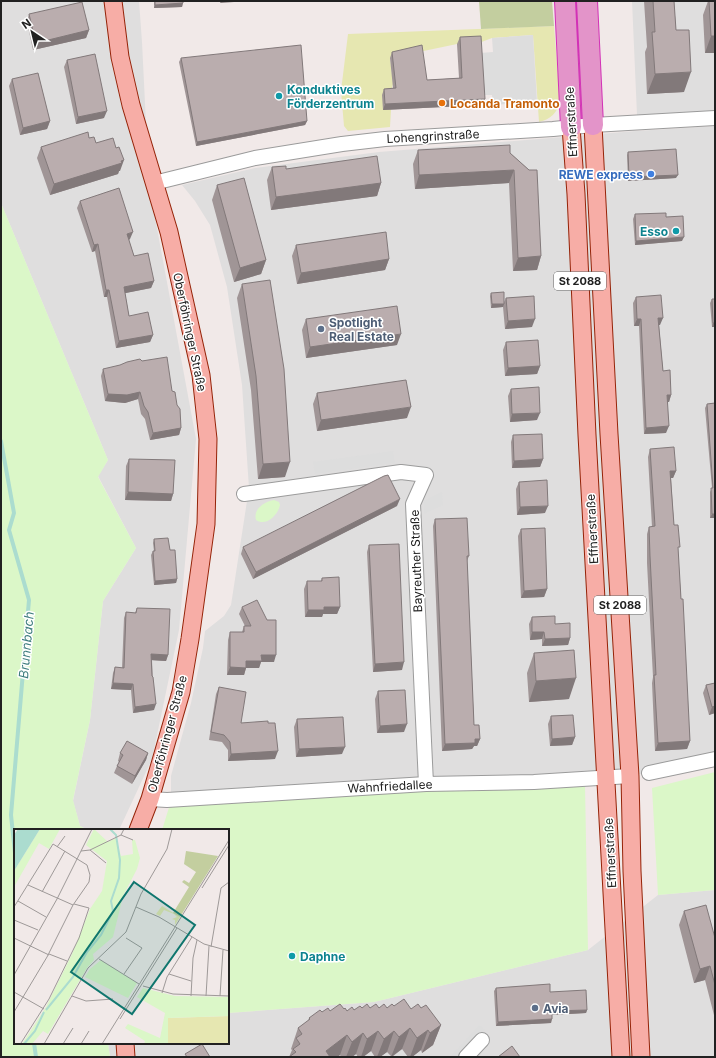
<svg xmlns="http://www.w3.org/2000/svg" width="716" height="1058" viewBox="0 0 716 1058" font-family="Inter,sans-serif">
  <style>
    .residential { fill: #dfdede }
    .grass { fill: #e6e7b1 }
    .forest { fill: #c3ce9f }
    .park { fill: #dbf7c8 }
    .parking { fill: #ddd }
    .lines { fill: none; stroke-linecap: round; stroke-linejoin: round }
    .stream { stroke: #abdccf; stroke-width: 4 }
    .minor-casing { stroke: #9b9b9b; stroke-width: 16 }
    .major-casing { stroke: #952308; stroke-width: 19 }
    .highway-casing { stroke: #d231b6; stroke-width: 22 }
    .minor { stroke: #fff; stroke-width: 14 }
    .major { stroke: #f7ada6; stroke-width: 17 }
    .highway { stroke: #e394c9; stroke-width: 20 }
    .wall { fill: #a09596 }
    .shaded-wall { fill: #82797a }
    .building { fill: #baadae; stroke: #82797a }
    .culture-dot { fill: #0f9aa8; stroke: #fff; stroke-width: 1.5 }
    .food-dot { fill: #e8710a; stroke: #fff; stroke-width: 1.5 }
    .shop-dot { fill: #3f7fe0; stroke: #fff; stroke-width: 1.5 }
    .service-dot { fill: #5c6f8a; stroke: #fff; stroke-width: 1.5 }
    .labels { text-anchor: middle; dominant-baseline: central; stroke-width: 3; stroke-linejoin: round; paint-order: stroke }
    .shield { fill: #fff; stroke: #646464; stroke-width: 1 }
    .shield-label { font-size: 11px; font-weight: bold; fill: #212121 }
    .culture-label { font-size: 12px; font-weight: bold; fill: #0d838f; stroke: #fff; text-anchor: start }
    .food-label { font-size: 12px; font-weight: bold; fill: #c56008; stroke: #fff; text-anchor: start }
    .street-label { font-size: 12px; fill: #212121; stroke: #fff }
    .shop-label { font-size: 12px; font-weight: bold; fill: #366cbe; stroke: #fff; text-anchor: end }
    .service-label { font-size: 12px; font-weight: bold; fill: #4e5e75; stroke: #fff; text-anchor: start }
    .water-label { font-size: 13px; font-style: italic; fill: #3e7d7e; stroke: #fff }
    .inset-river { fill: none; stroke: #abdccf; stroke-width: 2 }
    .inset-road { fill: none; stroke: #9e9998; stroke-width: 1 }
    .view { fill: #0f766e; fill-opacity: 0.15; stroke: #0f766e; stroke-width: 2 }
    .inset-edge { fill: none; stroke: #212121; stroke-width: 2 }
  </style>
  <rect width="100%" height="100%" fill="#f1e9e8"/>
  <path class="residential" d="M1 1H139L142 42 149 185 196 439 179 630 152 759 119 830H88L80 826 73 801 90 720 103 601 136 548 98 476 108 460 1 203Z
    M632 1H715V113L637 115Z
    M715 126V759L585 785 171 801V776L191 703 203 648 205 631 224 616 231 605 249 488 242 385 227 287 210 225 195 201 182 185 255 168 379 152 636 131Z
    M715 890V1057H110L108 1043H228V1013L374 1002 588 950 658 895Z"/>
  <path class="grass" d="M572 1H578L582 111H579Z
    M554 26 560 102C557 113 551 119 539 122L533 35 492 38 479 43 457 44 390 58 393 84 390 95 391 110 390 127 348 131 344 126 341 91 348 34Z"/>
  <path class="forest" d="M479 1H552L554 26 481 29Z"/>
  <path class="park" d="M1 203 108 460 98 477 136 548 103 601 90 720 73 800 80 826 88 830H15V1043H108L110 1057H1Z
    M274 500 279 502 280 505C278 515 266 527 256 520 253 509 264 502 274 500Z
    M715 772V890L658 895 652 788Z
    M585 785 588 950 374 1002 228 1013V830H162L171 801 426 787Z"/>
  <path class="parking" d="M533 35 537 102 493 105 492 95H483L480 53 493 52 492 38Z
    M393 451 395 463 315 474 313 462Z
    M442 492 443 505 424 514V501Z
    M479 1025 485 1030 460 1057H450Z"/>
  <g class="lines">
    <path class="stream" d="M1 441 14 513 9 530 29 600 11 815 15 853
      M34 1043 36 1057"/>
    <defs>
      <path id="minor" d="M154 183 255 158 342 144 385 139 553 129 593 125 715 118
        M244 494 401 472 426 475 413 504 426 784
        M649 773 715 759
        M150 799 167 800 426 784 534 782 630 776
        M466 1057 482 1040"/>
      <path id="major" d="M113 1 120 57 131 105 169 232 201 375 208 439 206 524 190 639 181 692 150 799 138 830
        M593 125 609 434 630 776 632 871 641 1057
        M571 127 576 194 587 435 621 1057
        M125 1043 126 1057"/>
      <path id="highway" d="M565 1 571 127
        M587 1 593 125"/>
    </defs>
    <use href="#minor" class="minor-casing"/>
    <use href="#major" class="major-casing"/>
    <use href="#highway" class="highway-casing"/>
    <use href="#minor" class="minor"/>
    <use href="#major" class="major"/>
    <use href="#highway" class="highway"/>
  </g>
  <path class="wall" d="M154 1H183L182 7 154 8Z
    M644 1H674L676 30 684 92 647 94 645 52 647 47Z
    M708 1H715V53H705L703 15Z
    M29 14 89 30 86 38 33 50 27 22Z
    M460 37 483 105 383 110 382 95 384 89 393 88 390 58 392 52 427 80 459 78 457 44Z
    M181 58 307 121 305 125 196 146 179 62Z
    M67 60 104 118 76 124 64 67Z
    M12 79 50 121 47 129 20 135 9 86Z
    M89 138 96 143 120 171H119L118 174 50 195 37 158 41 147Z
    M418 150 510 153 529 170 541 256 537 270 513 271 509 183 415 189 413 164Z
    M628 152 676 178 628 181 627 155Z
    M272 167 286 169 381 183 377 196 271 210 267 180Z
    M217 185 266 260 261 274 234 282 212 200Z
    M80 201 130 239 129 240 134 256 154 281 151 288 125 293 129 316 153 335 150 342 116 348 107 297H104L95 251 92 252 77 208Z
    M635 214 666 217 682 241 635 245 633 219Z
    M296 245 389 259 385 270 297 284 292 256Z
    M242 284 285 477 258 479 251 390 237 298Z
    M491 293 504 302 506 298 532 327 505 329 503 307 491 308 490 296Z
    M636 297 660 325H659L663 371 671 395 669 402H667L666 433 644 434 639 326H634L633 303Z
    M712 299H715V327H712L710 303Z
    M306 319 397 345 306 358 302 330Z
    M506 342 540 366 537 374 505 376 503 350Z
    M103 369 172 391 181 428 179 435 150 440 145 419 141 414 138 399 125 403 105 401 101 376Z
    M511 389 537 420 510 422 508 396Z
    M317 393 407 418 317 431 313 404Z
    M715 403V518H710V492L712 488 705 408 707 404Z
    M513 435 543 459 540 467 512 468 511 442Z
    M650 449 676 471 673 478H671L674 525 678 551 690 741 687 749 655 751 652 683 653 677 647 563V534L649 527H652L648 457Z
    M129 459 173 494 171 501 125 500 126 466Z
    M519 482 545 513 517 515 516 489Z
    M397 506 253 579 241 554 243 547Z
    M435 519 469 556 467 561 474 725 480 739 477 746H474L472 749 442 751 433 526Z
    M521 529 547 589 544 597 521 598 518 536Z
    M154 539 170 550 177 579 176 583 154 585 151 555 153 551H154L153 543Z
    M369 545 402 670 373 672 367 552Z
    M322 578 340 607 337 614H323L322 617H305L304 589 307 581H321Z
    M242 607 274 662H261L259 668H246L244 675H227L228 640 230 632H242L244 626H245L239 614Z
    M137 608 168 655 166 661 152 660 154 710 133 713 131 690 111 689 113 673 115 667 122 668 124 618 126 612 135 613Z
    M532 617 555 624 570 638 568 645 542 646V639L530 640 529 624Z
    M534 653 569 699 529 702 527 673Z
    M715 683V713L709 715 703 693 706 685Z
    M219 687 241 723H268L275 759 228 761V750L222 742 209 740 216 694Z
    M378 691 404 732 377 733 375 699Z
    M551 716 575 737 572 745 550 746 548 724Z
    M297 719 342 754 296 757 294 727Z
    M120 753H148L146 760 132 784 114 773 117 766 119 762 118 761Z
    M684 911 715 938V1019L705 980 694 983 679 925Z
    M496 988 550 992 587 1010 586 1013 552 1015 551 1023 496 1026 494 991Z
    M394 1006 411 1009 421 1008 441 1025 433 1045 422 1053 421 1050 412 1057H408L402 1049 392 1057 387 1052 380 1057H375L371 1051 363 1057H358L356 1054 352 1057H341L340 1055 289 1057 292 1050 291 1049 298 1028 308 1021 309 1018 322 1012 330 1011 344 1009 347 1011 362 1008H387Z"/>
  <path class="shaded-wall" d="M221 1H248L220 3Z
    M183 3 182 7 154 8 155 5Z
    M89 30 86 38 33 50 36 43Z
    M711 36H715V53H705Z
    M691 72 684 92 647 94 655 74Z
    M485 99 483 105 383 110 385 104Z
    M107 111 104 118 76 124 78 117Z
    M50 121 47 129 20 135 23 128Z
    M307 121 305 125 196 146 197 142Z
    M124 160 120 171H119L118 174 50 195 54 184Z
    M514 170 509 183 415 189 419 175Z
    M678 175 676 178 628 181 629 177Z
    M381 183 377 196 271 210 276 197Z
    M133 232 130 239 124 241 127 234Z
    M684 237 682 241 635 245 636 241Z
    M98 244 95 251 92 252 94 245Z
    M541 256 537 270 513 271 518 258Z
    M389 259 385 270 297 284 301 273Z
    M266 260 261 274 234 282 240 268Z
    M154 281 151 288 121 294 124 287Z
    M106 290H109L107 297H104Z
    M492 304H504L503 307 491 308Z
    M658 318H663L660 325H656Z
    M535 319 532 327 505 329 508 321Z
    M637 319H641L639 326H634Z
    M713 323H715V327H712Z
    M401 334 397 345 306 358 310 347Z
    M153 335 150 342 116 348 119 341Z
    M540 366 537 374 505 376 508 368Z
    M140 392 138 399 125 403 105 401 108 394Z
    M667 395H671L669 402H664Z
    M411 407 407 418 317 431 321 420Z
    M540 413 537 420 510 422 512 414Z
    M669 426 666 433 644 434 646 428Z
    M181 428 179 435 150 440 153 433Z
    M543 459 540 467 512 468 514 461Z
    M290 462 285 477 258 479 263 464Z
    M670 471H676L673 478H668Z
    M128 492 173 494 171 501 125 500Z
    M400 499 397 506 253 579 256 572Z
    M548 506 545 513 517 515 520 507Z
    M712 514H715V518H710Z
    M177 579 176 583 154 585 155 581Z
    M547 589 544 597 521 598 524 591Z
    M324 607H340L337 614H323L322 617H305L308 610Z
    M532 632H544L542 639 530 640Z
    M570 638 568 645 542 646 545 639Z
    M151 654 168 655 166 661 149 660Z
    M261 655H276L274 662H261L259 668H246L244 675H227L230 667Z
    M404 662 402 670 373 672 375 664Z
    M576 678 569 699 529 702 536 681Z
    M113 683 133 684 131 690 111 689Z
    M156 704 154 710 133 713 135 707Z
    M715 706V713L709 715 712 707Z
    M407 724 404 732 377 733 380 726Z
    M575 737 572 745 550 746 552 739Z
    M475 739H480L477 746H474L472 749 442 751 445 744Z
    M690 741 687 749 655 751 658 743Z
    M345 747 342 754 296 757 299 749Z
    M278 751 275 759 228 761 231 754Z
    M148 753 146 760 132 784 135 776Z
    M710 966 705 980 694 983 700 969Z
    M587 1010 586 1013 550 1015 552 1011Z
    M552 1019 551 1023 496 1026 498 1022Z
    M441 1025 433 1045 422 1053 430 1033Z
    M410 1028 402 1049 391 1057 399 1037Z
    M428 1030 421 1050 412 1057H410L417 1038Z
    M378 1031 371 1051 363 1057H361L367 1039Z
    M394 1031 387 1052 380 1057H377L384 1039Z
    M363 1033 356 1054 352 1057H346L352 1042Z
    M347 1035 340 1055 338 1057H324L326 1051Z"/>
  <path class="building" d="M155 1H183V3L155 5Z
    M653 1H674L676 30H689L691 72 655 74 652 32H655Z
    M709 1H715V36H711Z
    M82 2 89 30 36 43 29 14Z
    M481 36 485 99 385 104 384 89 396 88 392 52 422 45 427 80 462 78 460 37Z
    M301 45 307 121 197 142 181 58Z
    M95 54 107 111 78 117 67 60Z
    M38 73 50 121 23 128 12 79Z
    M88 132 89 138 94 137 96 143 113 138 116 148 119 147 124 160 121 161 122 163 54 184 41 147Z
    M510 145V153L529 170H537L541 256 518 258 514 170 419 175 418 150Z
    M676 149 678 175 629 177 628 152Z
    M377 156 381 183 276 197 272 167 286 166V169Z
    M244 178 266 260 240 268 217 185Z
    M119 188 133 232 127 234 134 256 148 253 154 281 124 287 129 316 148 312 153 335 119 341 109 290H106L98 244 94 245 80 201Z
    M666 213V217L683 216 684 237 636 241 635 214Z
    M386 232 389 259 301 273 296 245Z
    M270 280 284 369 290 462 263 464 256 376 242 284Z
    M504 292V304H492L491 293Z
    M661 295 663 318H658L663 371 670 370 671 395H667L669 426 646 428 641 319H637L636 297Z
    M534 296 535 319 508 321 506 298Z
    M712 299H715V323H713Z
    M397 306 401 334 310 347 306 319Z
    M538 340 540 366 508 368 506 342Z
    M167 357 172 391 175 392 177 405 180 409 181 428 153 433 148 412 144 406 140 392 127 395 108 394 103 369 120 365 127 362 140 359 142 361Z
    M406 380 411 407 321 420 317 393Z
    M539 387 540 413 512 414 511 389Z
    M715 403V514H712L711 488H713L707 404Z
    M542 434 543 459 514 461 513 435Z
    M674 447 676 471H670L674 525H678L680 547H678L681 599H683L690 741 658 743 654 675H656L650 556 649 527 655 526 650 449Z
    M129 459 175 460 173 494 128 492Z
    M388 475 400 499 256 572 243 547 384 476Z
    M547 480 548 506 520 507 519 482Z
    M467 518 469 556H467L474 725H479L480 739H475V743L445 744 435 519Z
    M545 528 547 589 524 591 521 529Z
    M168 538 170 550H175L177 579 155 581 153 551H155L154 539Z
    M399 544 404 662 375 664 369 545Z
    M339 577 340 607H324V610H308L307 581H322V578Z
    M257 600 267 620H276V655H261L262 661H246V668L230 667V632H244V626H251L242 607Z
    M137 608 170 609 168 655 151 654 152 676 153 677 156 704 135 707 133 684 113 683 115 667 124 668 126 612 136 613Z
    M555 616V624L570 623V638L545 639 544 632H532V617Z
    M574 650 576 678 536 681 534 653Z
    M715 683V706L712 707 706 685Z
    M219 687 246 692 241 723 268 721V723H275L278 751 231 754 230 742 224 735 211 732Z
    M405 690 407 724 380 726 378 691Z
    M573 715 575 737 552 739 551 716Z
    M343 717 345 747 299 749 297 719Z
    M127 741 148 753 135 776 117 766 123 755 120 753Z
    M706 905 715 938V985L710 966 700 969 684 911Z
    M550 984V992L586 990 587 1010 552 1011V1019L498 1022 496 988Z
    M404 999 411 1009 418 1004 421 1008 426 1005 441 1025 430 1033 428 1030 417 1038 410 1028 399 1037 394 1031 384 1039 378 1031 367 1039 363 1033 352 1042 347 1035 326 1051 330 1057H289L296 1052 293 1049 300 1044 296 1038 302 1034 298 1028 310 1019 309 1018 320 1010 322 1012 328 1008 330 1011 340 1004 344 1009 345 1008 347 1011 352 1007 354 1010 360 1006 362 1008 367 1004 370 1008 376 1004 379 1008 384 1004 387 1008 392 1004 394 1006Z
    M202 1044 210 1057H187L185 1054Z
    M512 1046 520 1057H498Z"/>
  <g class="culture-dot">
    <circle cx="279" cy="96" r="4"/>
    <circle cx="676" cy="231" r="4"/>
    <circle cx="292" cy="956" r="4"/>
  </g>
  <circle class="food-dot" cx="442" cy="103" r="4"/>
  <circle class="shop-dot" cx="651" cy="174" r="4"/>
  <g class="service-dot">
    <circle cx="321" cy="329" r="4"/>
    <circle cx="535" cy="1008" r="4"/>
  </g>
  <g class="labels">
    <g class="shield">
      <rect x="554" y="272" width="52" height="18" rx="3"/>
      <rect x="594" y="596" width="52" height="18" rx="3"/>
    </g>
    <g class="shield-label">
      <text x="580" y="281">St 2088</text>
      <text x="620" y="605">St 2088</text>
    </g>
    <g class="culture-label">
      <text x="287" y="89">Konduktives<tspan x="287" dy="14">Förderzentrum</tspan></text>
      <text x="668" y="231" text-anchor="end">Esso</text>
      <text x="300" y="956">Daphne</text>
    </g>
    <g class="food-label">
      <text x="450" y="103">Locanda Tramonto</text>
    </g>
    <g class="street-label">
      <text transform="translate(571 122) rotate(-93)">Effnerstraße</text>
      <text transform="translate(433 136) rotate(-3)">Lohengrinstraße</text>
      <text transform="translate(190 332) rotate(78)">Oberföhringer Straße</text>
      <text transform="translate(592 529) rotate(-93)">Effnerstraße</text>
      <text transform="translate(416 561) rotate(-92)">Bayreuther Straße</text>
      <text transform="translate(167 734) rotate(-75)">Oberföhringer Straße</text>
      <text transform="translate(390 786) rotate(-3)">Wahnfriedallee</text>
      <text transform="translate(610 853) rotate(-93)">Effnerstraße</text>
    </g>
    <g class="shop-label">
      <text x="643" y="174">REWE express</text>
    </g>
    <g class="service-label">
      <text x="329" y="322">Spotlight<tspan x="329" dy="14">Real Estate</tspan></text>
      <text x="543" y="1008">Avia</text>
    </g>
    <g class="water-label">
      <text transform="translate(26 645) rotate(-85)">Brunnbach</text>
    </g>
  </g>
  <g transform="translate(14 829)">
    <rect width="215" height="215" fill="#f1e9e8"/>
    <path d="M148 77 166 88 161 96V91L158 90 163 88 160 85 150 81 146 87 142 85ZM215 187V215H154V189Z" fill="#e6e7b1"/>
    <path d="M172 22 204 27 166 88 159 84 175 58 168 53 170 51 175 54 182 43 170 35Z" fill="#c3ce9f"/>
    <path d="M26 0H46L35 20 25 14 0 58V42ZM80 0 94 13 102 9 107 27 119 25 118 11H121L126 29 123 40 109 67 99 108 79 125 80 131 73 139 34 205 29 202 18 215H8L32 178 58 125 76 80 88 62 93 32 72 16ZM87 131 123 154 114 169 71 148 76 140ZM129 159 161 167 215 168V187L154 189V215H130L131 212 111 199 114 195 146 209 151 184 123 168Z" fill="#dbf7c8"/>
    <path d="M4 0H26L0 42V6Z" fill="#abdccf"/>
    <path class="inset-river" d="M32 181 59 148 73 123 87 106 99 82 97 72 105 49 106 31 102 6 96 0M10 215 21 202 30 183"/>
    <path class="inset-road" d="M107 6 119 11M43 18 51 7M76 21 107 6 110 0M67 22 76 21 92 34M14 56 59 76M188 59 215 16M28 63 51 22M4 72 32 88M0 78 39 15 73 36 76 46 75 53 59 76 33 128 0 183M122 78 145 88 190 115 215 122M0 91 24 101M161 98 215 11M0 109 35 126M197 118 207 59 215 53M35 125 53 132M85 130 125 155M110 145 128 119 112 109M155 145 177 152M0 146 43 70 78 0M129 157 159 165 215 167M0 163 30 180M148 164 153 148 178 108M58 167 72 172 99 170M177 167 179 129 183 111M192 167 195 117M206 167 209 121M106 190 163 99M7 214 35 170 65 109 75 79 60 75M30 215 74 139 112 103 127 65 153 20 158 0M49 215 59 199M67 215 75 202M88 215 161 98"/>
    <path class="view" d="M120 53 181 96 118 185 57 143Z"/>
    <rect width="215" height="215" class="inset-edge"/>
  </g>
  <rect width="716" height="1058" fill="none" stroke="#212121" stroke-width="4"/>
  <g transform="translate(32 32) rotate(325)" stroke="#ffffff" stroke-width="3" paint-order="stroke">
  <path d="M0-3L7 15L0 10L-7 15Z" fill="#212121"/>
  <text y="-6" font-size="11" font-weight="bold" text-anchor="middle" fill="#212121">N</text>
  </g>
</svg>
